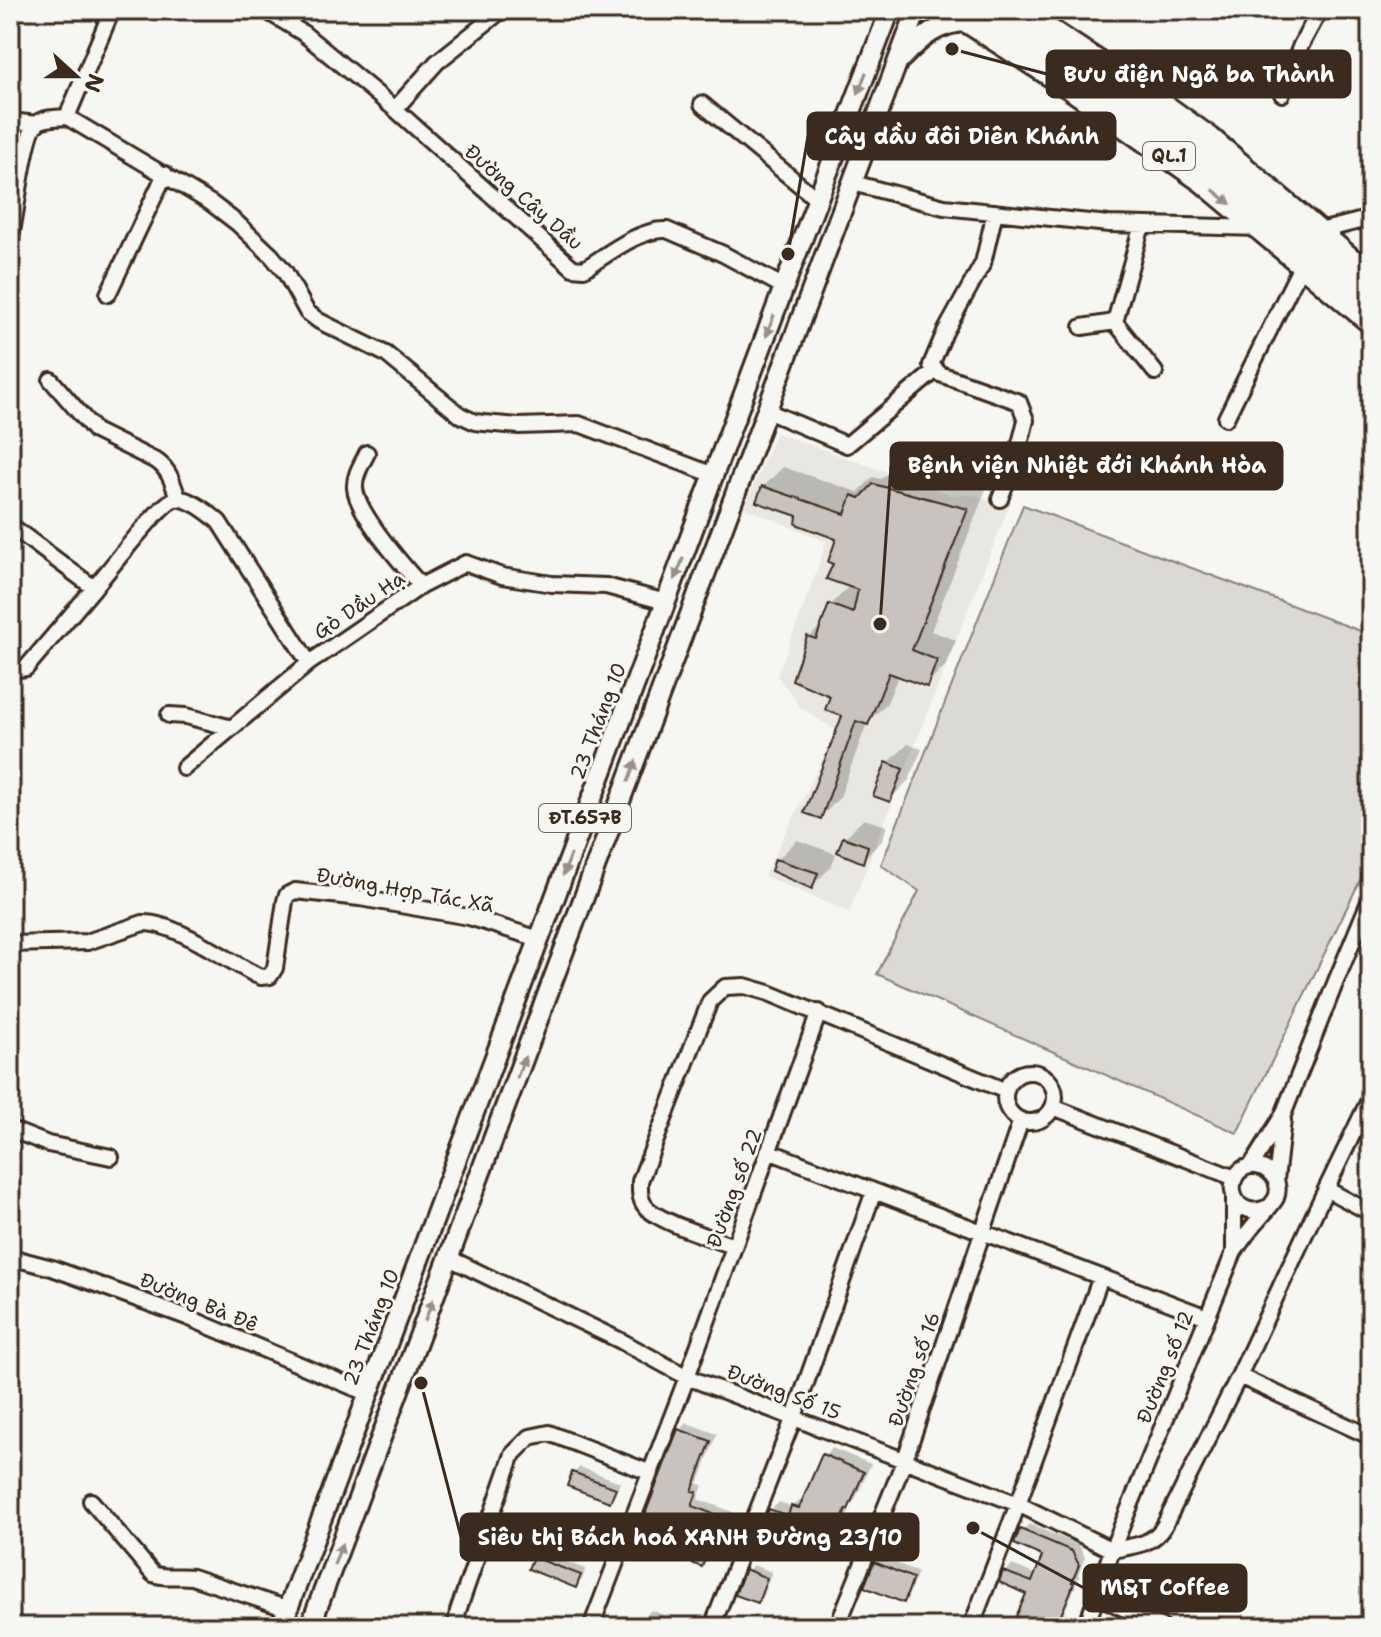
<svg xmlns="http://www.w3.org/2000/svg" width="1381" height="1637" viewBox="0 0 1381 1637" font-family="'Shantell Sans',sans-serif">
  <style>
    .built { fill: #e8e7e2 }
    .green { fill: #dad9d3; stroke: #8a8278; stroke-width: 2 }
    .shadow { fill: #0003 }
    .building { fill: #c8c3be; stroke: #3b2a1e; stroke-width: 2 }
    .lines { fill: none; stroke-linecap: round; stroke-linejoin: round }
    .minor-casing { stroke: #3b2a1e; stroke-width: 20 }
    .major-casing { stroke: #3b2a1e; stroke-width: 24 }
    .highway-casing { stroke: #3b2a1e; stroke-width: 28 }
    .minor { stroke: #f6f6f2; stroke-width: 14 }
    .major { stroke: #f6f6f2; stroke-width: 18 }
    .highway { stroke: #f6f6f2; stroke-width: 22 }
    .oneway { fill: #989088 }
    .labels { text-anchor: middle; dominant-baseline: central; stroke-width: 6; stroke-linejoin: round; paint-order: stroke }
    .shield { fill: #f6f6f2; stroke: #73675e; stroke-width: 2 }
    .shield-label { font-size: 18px; font-weight: bold; fill: #3b2a1e }
    .street-label { font-size: 20px; fill: #3b2a1e; stroke: #f6f6f2 }
    .leader { fill: none; stroke: #3b2a1e; stroke-width: 3 }
    .callout-dot { fill: #3b2a1e; stroke: #f6f6f2; stroke-width: 3 }
    .callout { fill: #3b2a1e; stroke: #3b2a1e; stroke-width: 3 }
    .callout-label { font-size: 22px; text-anchor: middle; font-weight: bold; fill: #fff }
  </style>
  <rect width="100%" height="100%" fill="#f6f6f2"/>
  <filter id="ink" filterUnits="userSpaceOnUse"><feTurbulence type="fractalNoise" baseFrequency=".0125" numOctaves="2"/><feDisplacementMap in="SourceGraphic" scale="16" xChannelSelector="R" yChannelSelector="G"/><feConvolveMatrix kernelMatrix="1 2 1 2 8 2 1 2 1" color-interpolation-filters="sRGB"/></filter>
  <g filter="url(#ink)">
    <path class="built" d="M776 433 952 495H973L1009 506 849 912 764 876 837 731 797 705 794 697 777 676 817 571 826 541 744 508Z"/>
    <path class="green" d="M1023 505 1371 635V858L1237 1133 877 974 919 891 881 865Z"/>
    <path class="shadow" d="M895 466 986 489 931 631 956 640 946 665 926 685 899 674 887 703 867 723 840 797 821 817 845 715 833 695 809 638 824 622 831 605 850 585 836 562 838 538 800 515 763 487 783 467 858 492 873 477 881 479Z
      M908 744 922 749 909 780 889 800 888 763Z
      M864 819 887 826 882 841 862 860 844 838Z
      M797 840 836 854 831 867 812 886 777 860Z
      M687 1423 717 1434 698 1484 703 1485 698 1499 733 1512 720 1546 713 1554 710 1553 709 1558 701 1565 682 1529 680 1430Z
      M832 1448 871 1464 855 1500 851 1504 845 1525 837 1533 793 1520 786 1543 778 1551 771 1510 779 1502 793 1507 801 1499 805 1500 824 1455Z
      M580 1467 620 1482 616 1494 610 1500 570 1485 574 1473Z
      M551 1514 600 1533 596 1544 590 1550 546 1520Z
      M1029 1524 1079 1545 1085 1557 1078 1575 1080 1576 1077 1582 1064 1613 1072 1616 1068 1627H1014L1029 1593 1005 1572 1012 1565 1037 1575 1045 1554 1022 1531Z
      M540 1552 586 1569 582 1579 576 1585 534 1558Z
      M882 1557 918 1572 909 1594 903 1600 876 1563Z
      M753 1565 772 1572 763 1595 757 1601 747 1571Z
      M651 1610 684 1622 682 1627H641L645 1616Z
      M516 1621 531 1627H510Z"/>
    <path class="building" d="M873 484 968 509 912 650 937 660 927 687 889 673 868 725 856 721 821 819 804 813 842 716 825 710 830 696 792 680 807 636 816 639 829 604 853 613 858 590 826 579 833 564 828 562 836 539 796 524 797 516 756 502 762 486 845 514 852 495 860 498Z
      M886 762 903 769 890 802 873 796Z
      M843 837 868 846 863 863 837 852Z
      M775 859 818 873 812 889 771 871Z
      M678 1429 711 1441 692 1491 697 1492 692 1506 727 1519 713 1556 707 1554 702 1567 670 1555 679 1530 644 1517Z
      M822 1454 864 1472 848 1510 846 1509 837 1536 789 1520 778 1554 755 1545 769 1509 788 1516 791 1506 799 1508Z
      M572 1472 616 1488 610 1502 567 1486Z
      M1020 1529 1072 1551 1079 1565 1072 1582H1074L1071 1591 1056 1627H1038L1015 1619 1026 1594 999 1582 1003 1571 1032 1582 1042 1556 1014 1544Z
      M533 1557 581 1575 576 1588 528 1569Z
      M874 1562 913 1578 904 1603 864 1587Z
      M745 1569 767 1578 758 1603 735 1595Z"/>
    <g class="lines">
      <defs>
        <path id="minor" d="M265 10 303 33 395 109 573 268 584 269C607 255 640 228 667 230L723 254 784 287
          M1282 94 1301 45 1320 10
          M702 104 818 200
          M395 109 437 62 502 10
          M67 117 211 203 237 223 271 255 285 272 307 312 319 321 386 354 460 415 475 422 484 423 519 426 579 424 714 475
          M10 121 37 124
          M853 183 944 207 1109 224 1260 228
          M995 212 983 263 945 332 931 365 940 374 1019 402 1026 420 1019 448 1000 499
          M1320 231 1371 218
          M10 241C16 219 24 136 36 124 43 117 58 118 67 117L112 10
          M108 294 165 174
          M1115 322 1155 372
          M1082 327 1115 322 1142 225
          M51 380 95 431 158 462C170 471 173 484 178 498
          M767 411 847 445 936 370
          M1226 418 1302 264
          M367 453C362 464 354 475 355 488 357 514 404 566 421 586
          M10 525 94 588 26 668 19 669 10 664
          M94 588C107 573 161 502 175 499 188 496 210 514 219 522L309 663 421 586 466 563 502 576 552 584 606 586 666 602
          M169 715 186 716 232 728
          M184 768 309 663
          M10 944 87 942 143 923C174 922 227 960 256 975L261 977 270 976 275 968 285 901 287 895 295 891 360 898 469 917 539 939
          M1005 1097a25 25 0 1 1 50 0a25 25 0 1 1-50 0Z
          M1053 1107 1235 1178
          M10 1129 48 1144 111 1157
          M768 1151 1207 1317
          M1251 1166 1283 1115 1336 981 1371 897
          M1276 1180 1283 1120
          M1326 1189 1371 1213
          M733 1246C713 1238 657 1222 645 1206 639 1198 640 1190 640 1181L710 1001 725 987 745 986 769 993 1006 1091
          M1234 1252V1198
          M10 1257 52 1268 187 1317 369 1394
          M449 1258 621 1341 687 1377 1018 1504 1112 1550
          M1239 1376 1371 1437
          M91 1501 153 1574C165 1579 179 1575 192 1577L288 1609
          M1112 1550C1132 1546 1152 1546 1164 1526L1239 1376 1317 1208 1371 1096
          M1098 1596 1162 1627
          M456 1627 458 1611 513 1454 530 1437 549 1433 651 1473
          M591 1627 687 1377 819 1012
          M712 1627 794 1417 874 1191
          M837 1627 905 1459 1021 1120
          M971 1627 1018 1504 1101 1277
          M1086 1627 1112 1550 1234 1252C1242 1240 1250 1229 1260 1218 1265 1212 1272 1205 1276 1198 1279 1191 1278 1181 1272 1175 1267 1169 1259 1165 1250 1166 1220 1173 1231 1224 1269 1207"/>
        <path id="major" d="M902 58C922 37 939 22 969 22
          M281 1627 784 287 890 10
          M310 1627 917 10"/>
        <path id="highway" d="M950 10 1071 88 1203 181 1371 322
          M986 10 1196 151 1248 193 1371 299
          M1018 10 1160 103 1210 139 1371 277"/>
      </defs>
      <use href="#minor" class="minor-casing"/>
      <use href="#major" class="major-casing"/>
      <use href="#highway" class="highway-casing"/>
      <use href="#minor" class="minor"/>
      <use href="#major" class="major"/>
      <use href="#highway" class="highway"/>
    </g>
    <defs><path id="oneway-solid" d="M-6-.8H1V-3.2L6.5 0L1 3.2V.8H-6Z" transform="scale(2)"/></defs>
    <g class="oneway">
      <use href="#oneway-solid" transform="translate(862 83) rotate(111)"/>
      <use href="#oneway-solid" transform="translate(1222 197) rotate(39)"/>
      <use href="#oneway-solid" transform="translate(770 326) rotate(110)"/>
      <use href="#oneway-solid" transform="translate(679 569) rotate(111)"/>
      <use href="#oneway-solid" transform="translate(632 771) rotate(-69)"/>
      <use href="#oneway-solid" transform="translate(567 865) rotate(111)"/>
      <use href="#oneway-solid" transform="translate(521 1067) rotate(-69)"/>
      <use href="#oneway-solid" transform="translate(429 1310) rotate(-69)"/>
      <use href="#oneway-solid" transform="translate(338 1554) rotate(-70)"/>
    </g>
  </g>
  <g class="labels">
    <g class="shield">
      <rect x="1143" y="142" width="52" height="28" rx="6"/>
      <rect x="539" y="804" width="92" height="28" rx="6"/>
    </g>
    <g class="shield-label">
      <text x="1169" y="156">QL.1</text>
      <text x="585" y="818">ĐT.657B</text>
    </g>
    <g class="street-label">
      <text transform="translate(524 197) rotate(41)">Đường Cây Dầu</text>
      <text transform="translate(359 605) rotate(-34)">Gò Dầu Hạ</text>
      <text transform="translate(598 721) rotate(-69)">23 Tháng 10</text>
      <text transform="translate(405 890) rotate(10)">Đường Hợp Tác Xã</text>
      <text transform="translate(734 1188) rotate(-70)">Đường số 22</text>
      <text transform="translate(199 1302) rotate(22)">Đường Bà Đê</text>
      <text transform="translate(371 1327) rotate(-69)">23 Tháng 10</text>
      <text transform="translate(1165 1367) rotate(-68)">Đường số 12</text>
      <text transform="translate(914 1369) rotate(-71)">Đường số 16</text>
      <text transform="translate(784 1392) rotate(21)">Đường Số 15</text>
    </g>
  </g>
  <path class="leader" d="M952 49L1047 74M788 254L808 136M880 624L891 466M421 1383L461 1537M973 1528L1084 1588"/>
  <g class="callout-dot">
    <circle cx="952" cy="49" r="8"/>
    <circle cx="788" cy="254" r="8"/>
    <circle cx="880" cy="624" r="8"/>
    <circle cx="421" cy="1383" r="8"/>
    <circle cx="973" cy="1528" r="8"/>
  </g>
  <g class="callout">
    <rect x="1047" y="51" width="303" height="46" rx="8"/>
    <rect x="808" y="113" width="307" height="46" rx="8"/>
    <rect x="891" y="443" width="391" height="46" rx="8"/>
    <rect x="461" y="1514" width="457" height="46" rx="8"/>
    <rect x="1084" y="1565" width="162" height="46" rx="8"/>
  </g>
  <g class="callout-label">
    <text x="1199" y="82">Bưu điện Ngã ba Thành</text>
    <text x="962" y="144">Cây dầu đôi Diên Khánh</text>
    <text x="1087" y="473">Bệnh viện Nhiệt đới Khánh Hòa</text>
    <text x="690" y="1545">Siêu thị Bách hoá XANH Đường 23/10</text>
    <text x="1165" y="1595">M&amp;T Coffee</text>
  </g>
  <rect width="1381" height="1637" fill="none" stroke="#f6f6f2" stroke-width="40"/>
  <rect x="20" y="20" width="1341" height="1597" fill="none" stroke="#3b2a1e" stroke-width="3" filter="url(#ink)"/>
  <g transform="translate(76 76) rotate(111)" stroke="#f6f6f2" stroke-width="6" paint-order="stroke">
  <path d="M0-6L14 30L0 20L-14 30Z" fill="#3b2a1e"/>
  <text y="-12" font-size="22" font-weight="bold" text-anchor="middle" fill="#3b2a1e">N</text>
  </g>
</svg>
